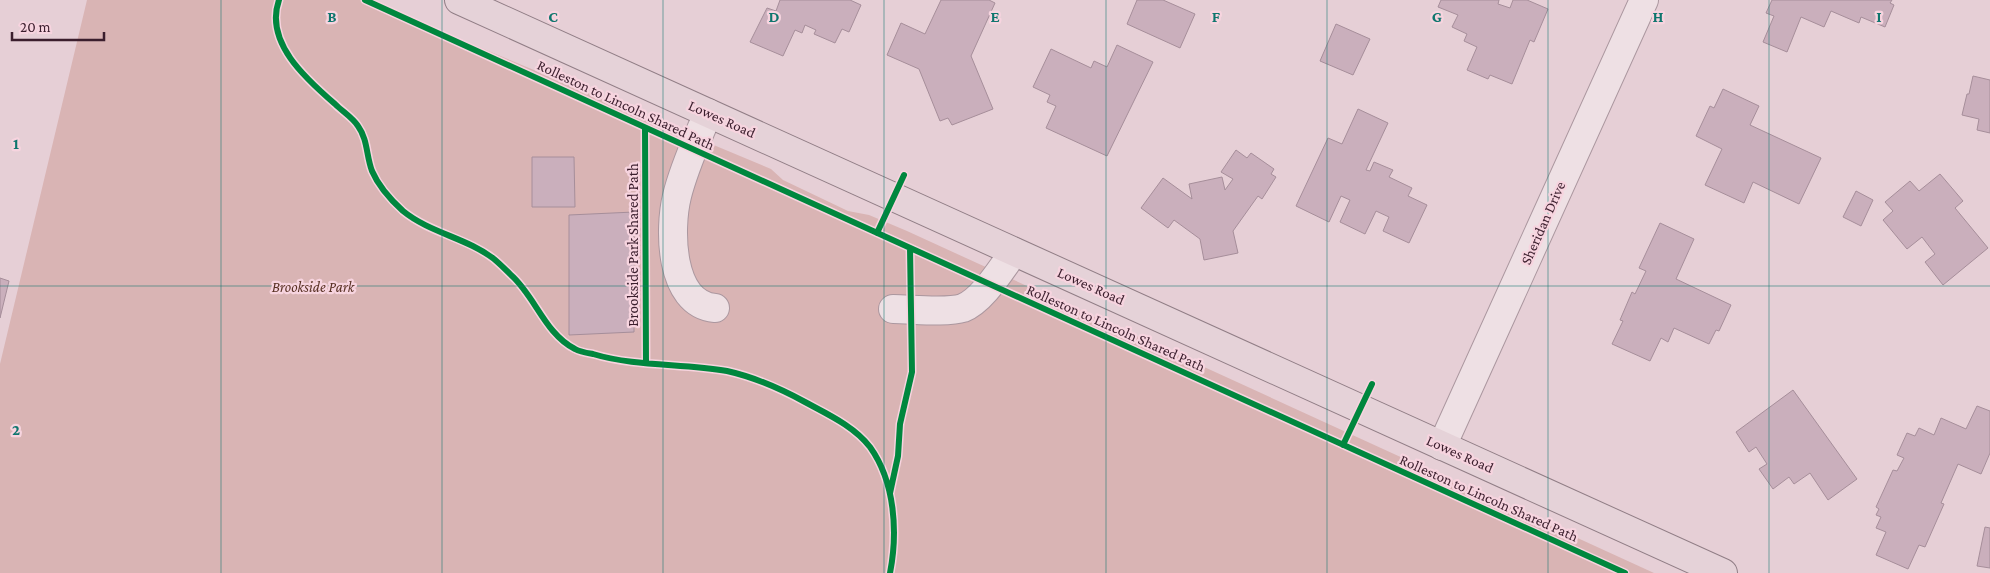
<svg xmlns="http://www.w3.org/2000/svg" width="1990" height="573" viewBox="0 0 1990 573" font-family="'Crimson Pro',serif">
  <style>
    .green { fill: #d9b4b4 }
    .building { fill: #caafbc; stroke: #a68e9a }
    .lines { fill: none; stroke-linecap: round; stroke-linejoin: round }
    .minor-casing { stroke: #ab979f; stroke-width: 30 }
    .major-casing { stroke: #917e86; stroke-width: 30 }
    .minor { stroke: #eee0e4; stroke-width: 28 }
    .major { stroke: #e5d2d8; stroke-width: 28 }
    .cycleway-casing { stroke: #f7d4df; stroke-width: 9 }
    .cycleway { stroke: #00873e; stroke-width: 6 }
    .grid { fill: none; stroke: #0f766e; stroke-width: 1; stroke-opacity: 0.55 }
    .labels { text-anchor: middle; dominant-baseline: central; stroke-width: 4.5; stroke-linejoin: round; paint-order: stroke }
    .street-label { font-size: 15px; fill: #3b1e2d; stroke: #f7d4df }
    .park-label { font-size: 15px; font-style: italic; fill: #583124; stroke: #f7d4df }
    .grid-label { font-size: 16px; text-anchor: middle; font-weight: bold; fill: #0f766e; stroke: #f7d4df; stroke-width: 4.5; stroke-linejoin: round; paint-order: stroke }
  </style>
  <rect width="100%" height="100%" fill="#e6cfd6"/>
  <path class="green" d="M87 0H366L771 169 783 180 848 211 869 215 907 231 1654 573H0V364Z"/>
  <path class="building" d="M780 0H850L861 5 849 32 842 29 835 43 814 34 816 30 805 25 802 33 795 30 783 56 750 42 767 8 776 11Z
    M941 0H989L995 3 971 56 993 109 952 125 948 118 940 121 919 69 887 55 901 23 925 34Z
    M1137 0H1163L1195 14 1180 48 1127 24Z
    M1441 0H1499L1498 4 1510 8 1513 0H1527L1548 9 1534 42 1530 40 1512 84 1490 75 1488 79 1467 70 1477 47 1464 41 1467 34 1452 27 1458 15 1438 7Z
    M1772 0H1892L1890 3 1894 5 1885 27 1861 17 1859 23 1831 11 1824 27 1801 17 1787 52 1763 42 1774 16 1766 13Z
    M1336 24 1370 39 1353 75 1320 61Z
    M1117 45 1153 62 1107 156 1046 128 1056 106 1047 102 1050 95 1033 87 1051 49 1091 68 1094 61 1107 67Z
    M1973 76 1990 80V133L1977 130 1979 119 1962 115 1967 94H1969Z
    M1723 89 1759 106 1750 125 1821 158 1799 204 1753 182 1744 203 1705 185 1722 149 1696 136 1710 106 1714 108Z
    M1358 109 1388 123 1366 170 1370 171 1374 162 1393 170 1389 177 1412 188 1408 196 1427 205 1409 243 1383 231 1389 217 1376 211 1365 234 1340 222 1350 200 1341 196 1329 222 1296 206 1328 138 1342 144Z
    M1236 150 1247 158 1251 153 1274 169 1271 174 1276 177 1262 199 1258 196 1233 231 1238 253 1204 260 1200 239 1174 220 1168 228 1141 208 1163 178 1192 199 1189 184 1222 177 1225 190 1233 179 1221 172Z
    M532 157H574L575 207H532Z
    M1940 174 1963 201 1955 208 1988 248 1943 285 1925 262 1935 254 1922 237 1907 249 1883 220 1893 211 1885 202 1910 181 1919 191Z
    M1856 191 1873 200 1861 226 1843 217Z
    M634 212V332L569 335V215Z
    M1660 223 1694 239 1676 279 1731 305 1719 331 1716 330 1709 344 1674 328 1668 342 1661 338 1650 361 1612 344 1623 321 1620 320 1632 292 1635 294 1646 271 1639 268Z
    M0 278 9 281 0 318Z
    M1793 390 1857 479 1828 500 1810 473 1794 484 1789 477 1773 489 1759 469 1767 464 1756 447 1749 452 1736 432Z
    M1977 406 1990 411V453L1981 474 1958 464 1941 503 1944 504 1925 547 1919 545 1908 569 1876 555 1886 532 1876 528 1881 517 1876 515 1879 509 1876 507 1893 470 1897 471 1904 458 1897 455 1907 433 1915 436 1919 428 1934 435 1941 418 1966 429Z
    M1985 527 1990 528V568L1977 566Z"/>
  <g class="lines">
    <defs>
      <path id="minor" d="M708 113C697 140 684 167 677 196 669 228 669 304 715 308
        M893 309C911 309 947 313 963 308 983 300 1001 269 1014 252
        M1442 446 1644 0"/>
      <path id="major" d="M459 0 1723 573"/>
    </defs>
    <use href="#minor" class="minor-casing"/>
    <use href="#major" class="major-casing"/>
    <use href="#minor" class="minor"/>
    <use href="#major" class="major"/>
    <defs>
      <path id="cycleway" d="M279 0C264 42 306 79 335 104 343 112 352 117 358 126 368 140 366 155 372 171 378 185 392 201 403 211 430 233 467 238 494 259 500 264 506 270 511 275 535 296 545 334 575 349 580 352 587 353 593 354 636 367 683 363 727 371 754 377 781 389 805 402 827 414 854 426 870 447 895 482 898 532 890 573
        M365 0 1625 573
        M645 128 646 363
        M877 233 904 175
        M1343 445 1372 384
        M890 493 898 456 900 424 912 372 910 248"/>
    </defs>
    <use href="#cycleway" class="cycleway-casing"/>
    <use href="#cycleway" class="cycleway"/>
  </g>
  <path class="grid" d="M221 0V573M442 0V573M663 0V573M884 0V573M1106 0V573M1327 0V573M1548 0V573M1769 0V573M0 286H1990"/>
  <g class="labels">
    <g class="street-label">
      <text transform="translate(626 105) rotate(25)">Rolleston to Lincoln Shared Path</text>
      <text transform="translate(722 119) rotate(24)">Lowes Road</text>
      <text transform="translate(1543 223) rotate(-66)">Sheridan Drive</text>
      <text transform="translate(633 245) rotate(-90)">Brookside Park Shared Path</text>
      <text transform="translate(1091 286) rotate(24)">Lowes Road</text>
      <text transform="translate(1116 328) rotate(24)">Rolleston to Lincoln Shared Path</text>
      <text transform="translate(1460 454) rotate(24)">Lowes Road</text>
      <text transform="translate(1489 498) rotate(24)">Rolleston to Lincoln Shared Path</text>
    </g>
    <g class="park-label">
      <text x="313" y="287">Brookside Park</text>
    </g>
  </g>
  <g class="grid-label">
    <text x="332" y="22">B</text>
    <text x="553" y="22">C</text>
    <text x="774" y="22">D</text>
    <text x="995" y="22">E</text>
    <text x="1216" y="22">F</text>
    <text x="1437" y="22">G</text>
    <text x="1658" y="22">H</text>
    <text x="1879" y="22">I</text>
    <text x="16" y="149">1</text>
    <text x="16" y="435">2</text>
  </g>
  <path d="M12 32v8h92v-8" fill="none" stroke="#3b1e2d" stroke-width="2.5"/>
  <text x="20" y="32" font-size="15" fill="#3b1e2d" stroke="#f7d4df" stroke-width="4" paint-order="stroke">20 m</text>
</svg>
